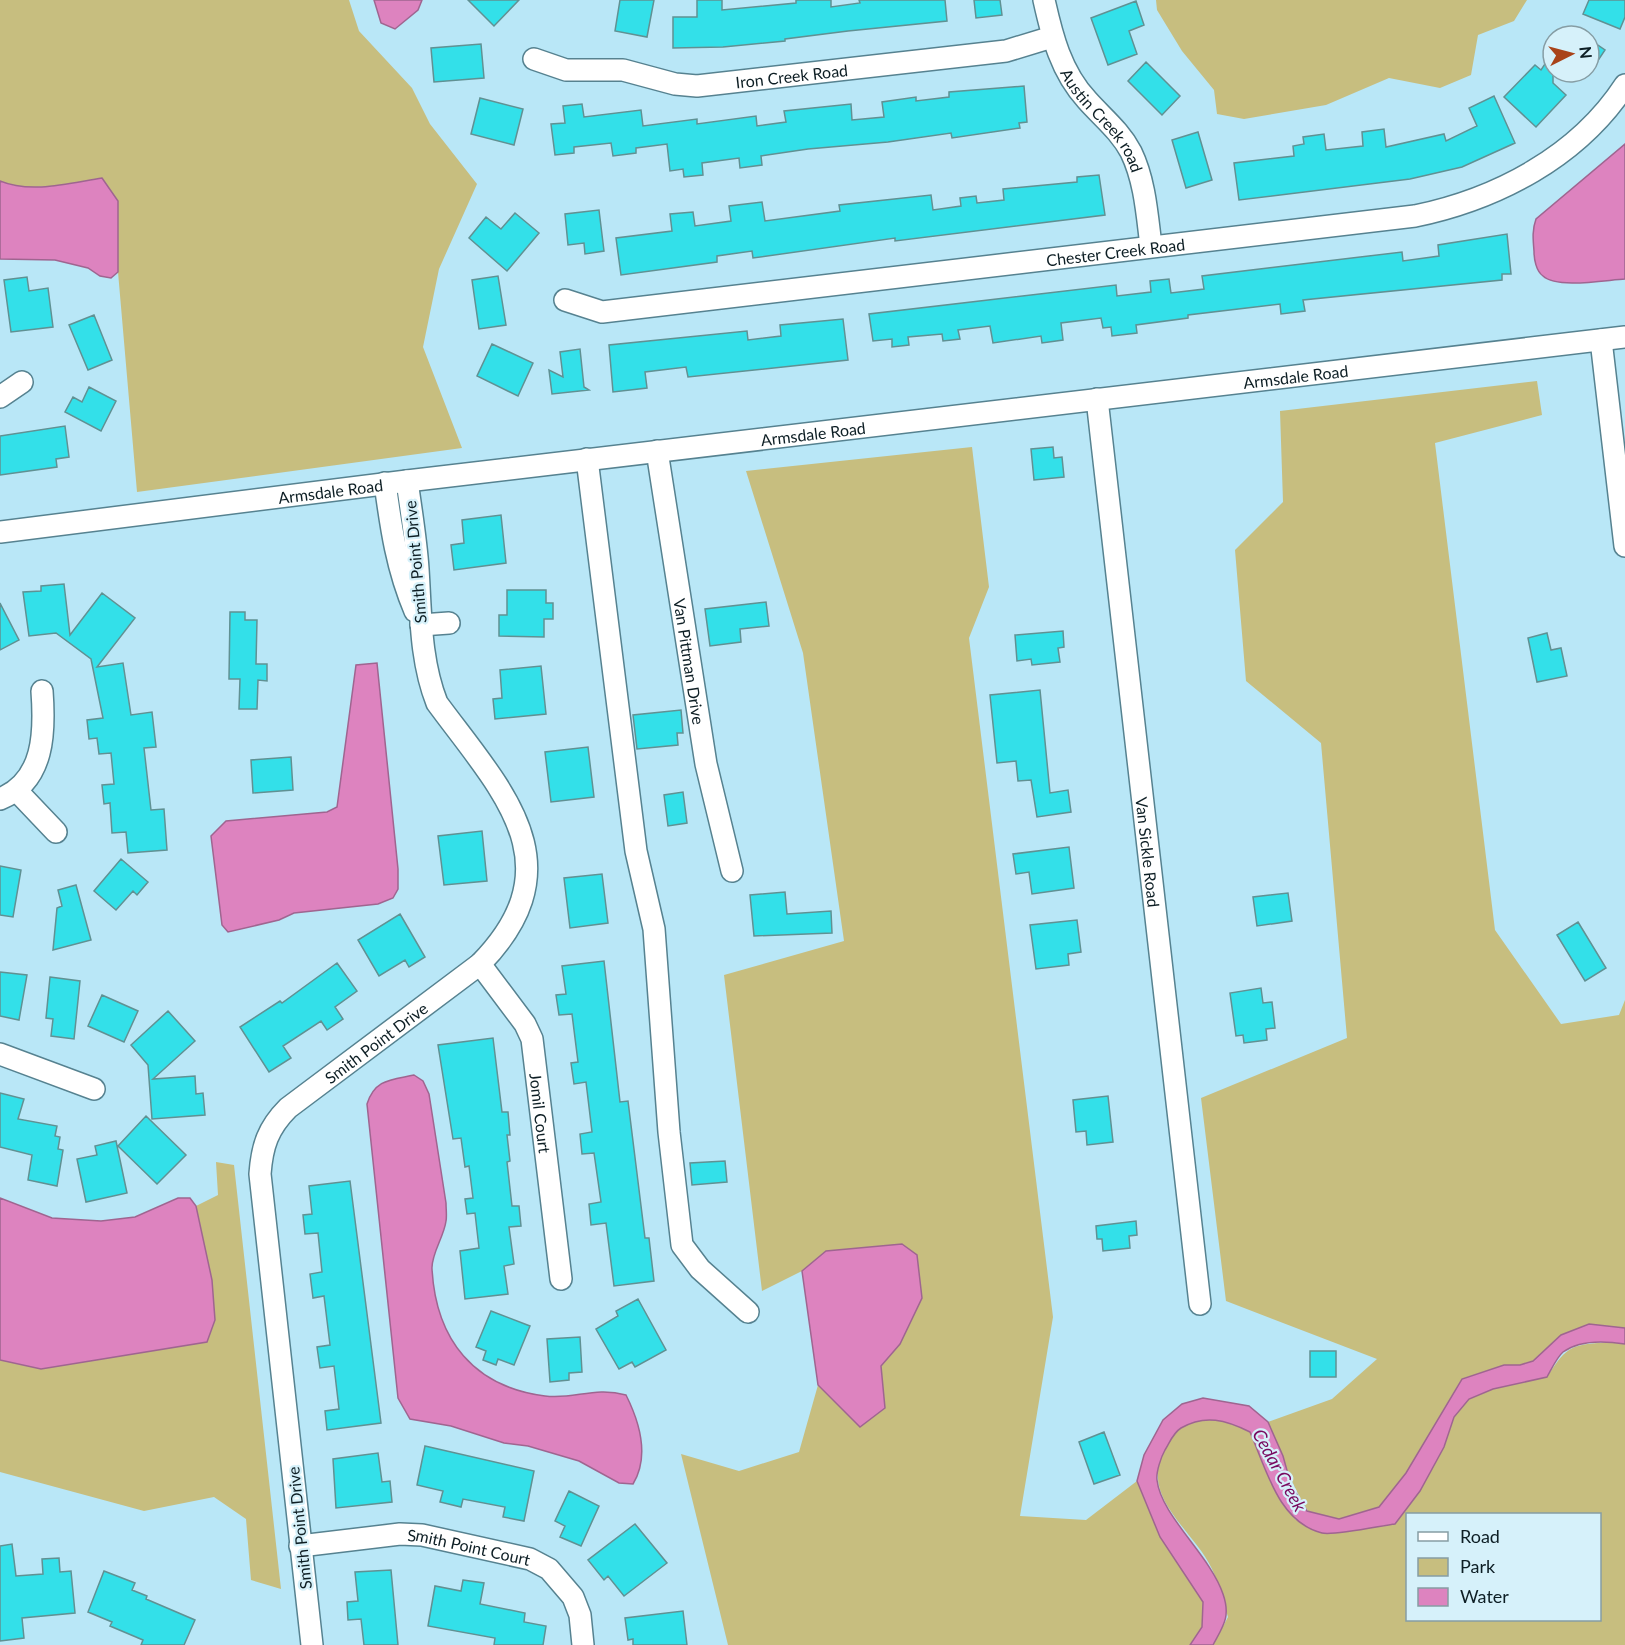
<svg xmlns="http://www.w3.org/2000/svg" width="1625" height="1645" viewBox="0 0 1625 1645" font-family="Lato,sans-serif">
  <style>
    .green { fill: #c7be7f; fill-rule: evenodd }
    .water { fill: #dd83bf; stroke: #9f6590; stroke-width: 1.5 }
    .building { fill: #33e0e9; stroke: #609193; stroke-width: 1.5 }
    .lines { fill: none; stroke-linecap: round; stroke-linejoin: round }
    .minor-casing { stroke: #568290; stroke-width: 24 }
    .minor { stroke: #fff; stroke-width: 21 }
    .labels { text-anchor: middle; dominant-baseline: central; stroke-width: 4.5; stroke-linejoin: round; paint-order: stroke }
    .street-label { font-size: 16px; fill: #0d1e24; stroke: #d6f1fa }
    .water-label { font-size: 18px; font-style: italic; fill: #78095f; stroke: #d6f1fa }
  </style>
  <rect width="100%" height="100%" fill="#b9e7f7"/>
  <path class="green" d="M0 0H349L359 31 412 88 430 124 477 184 439 269 423 347 462 448 137 492 118 272V201L102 178C70 183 31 194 0 181Z
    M1156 0H1527L1514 21 1478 35 1471 75 1440 88 1389 78 1326 105 1244 119 1217 114 1214 90 1182 51 1157 10Z
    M1537 381 1542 415 1435 443 1495 930 1561 1024 1619 1015 1625 1000V1328L1589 1324 1561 1335 1533 1361 1520 1365H1504L1462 1379 1406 1473 1379 1507 1339 1519 1308 1511C1290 1483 1281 1453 1268 1422L1332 1399 1377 1359 1226 1301 1201 1098 1347 1038 1321 743 1246 681 1235 550 1283 502 1280 411Z
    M972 447 989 587 969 638 1053 1317 1020 1516 1086 1520 1137 1481 1160 1537 1203 1602 1202 1627 1190 1645H728L681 1454 739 1471 799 1452 818 1385 860 1427 884 1408 881 1366 900 1344 826 1251 802 1271 762 1291 724 975 844 941 803 653 746 471Z
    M216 1162 234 1165 281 1589 251 1580 246 1519 214 1497 144 1511 0 1472V1360L41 1369 212 1280 196 1206 218 1195Z
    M1611 1342 1625 1344V1645H1213L1228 1617C1223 1601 1219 1583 1212 1569 1194 1530 1138 1497 1165 1450 1170 1442 1173 1433 1181 1428 1205 1414 1226 1420 1250 1432L1276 1493 1296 1520 1395 1524 1420 1491 1444 1447 1454 1417 1469 1399 1493 1389 1547 1377C1568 1344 1572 1345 1611 1342ZM1408 1514H1600V1620H1408Z"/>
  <path class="water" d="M374 0H422L418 10 395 29 381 23Z
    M1625 144V279C1606 280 1557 289 1543 276 1536 271 1534 259 1534 251 1533 239 1532 230 1536 219Z
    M102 178 118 201V272L111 278 100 276 88 268 55 260 0 259V181C31 194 70 183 102 178Z
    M377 663 398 869V889L393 898 378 904 294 913 279 920 228 932 222 925 211 836 226 821 327 812 337 807 356 665Z
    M414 1075 423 1081 429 1094 446 1203C446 1209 447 1216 446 1221 444 1237 431 1254 432 1269 436 1340 474 1387 545 1396 574 1400 594 1386 626 1395 640 1423 650 1456 633 1484L619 1483 579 1461 528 1446 504 1443 451 1426 410 1419 398 1398 367 1104C375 1079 391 1080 414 1075Z
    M0 1198 52 1218 101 1221 135 1217 178 1198H190L196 1206 212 1280 215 1320 207 1342 41 1369 0 1360Z
    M902 1244 917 1255 922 1298 900 1344 881 1366 885 1408 860 1427 818 1385 802 1271 826 1251Z
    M1589 1324 1625 1328V1344C1606 1341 1579 1340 1563 1352 1557 1357 1551 1370 1547 1377L1493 1389 1469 1399 1454 1417 1444 1447 1420 1491 1395 1524C1380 1526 1333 1536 1322 1533 1278 1522 1266 1468 1250 1432 1226 1420 1205 1414 1181 1428 1173 1433 1170 1442 1165 1450 1161 1457 1156 1472 1157 1480 1161 1516 1210 1555 1223 1594 1231 1617 1223 1626 1213 1645H1190L1202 1627 1203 1602 1160 1537 1137 1481 1144 1455 1163 1420 1182 1404 1203 1398 1249 1406 1268 1422 1283 1456 1291 1485 1307 1511 1339 1519 1379 1507 1406 1473 1462 1379 1504 1365H1520L1533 1361 1561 1335Z"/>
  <path class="building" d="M468 0H519L494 26Z
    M620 0H654L647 37 615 31Z
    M697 0H722V10L796 3V0H831V7L860 3 859 0H945L947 21 848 31 785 39V41L723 47 673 48V17H697Z
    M974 0H1000L1002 15 976 18Z
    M1589 0H1625V17L1620 29 1583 14Z
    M1136 1 1144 25 1129 31 1137 54 1108 65 1091 18Z
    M1589 39 1605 50 1589 74Z
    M481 44 484 78 434 82 431 48Z
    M1553 52V83L1566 95 1536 127 1504 97 1535 65 1541 70Z
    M1146 62 1180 96 1162 115 1128 81Z
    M1024 86 1027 122 1019 123 1020 128 952 138 951 133 888 142 808 149 761 156 762 165 740 168 739 158 702 163 703 175 684 177 683 169 670 171 667 144 636 148V153L613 156 611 143 574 147V153L555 155 551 124 565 123 563 106 582 104 584 117 641 110 643 126 697 119V124L756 116 757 126 786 122 784 111 851 104 852 120 884 117 882 102 916 97V101L949 97V92Z
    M1494 96 1515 143 1462 167 1410 179 1239 200 1234 163 1294 156 1293 146 1304 144 1303 137 1324 134 1326 150 1363 146 1362 132 1384 129 1386 147 1444 134 1446 141 1477 126 1469 108Z
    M480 98 523 109 514 145 471 134Z
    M1198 132 1212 180 1186 188 1172 140Z
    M1099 175 1105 215 895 241V238L753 258 752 251 717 256V262L621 275 616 238 672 231 670 214 693 212 695 226 731 221 729 206 762 202 765 221 840 211 839 205 931 195 933 210 961 206 960 198 976 196 977 203 1004 200 1003 189 1077 182V177Z
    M599 210 604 251 585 254 584 243 568 245 565 214Z
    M515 213 539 233 507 271 469 238 486 217 501 229Z
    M1507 234 1511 274H1502V280L1303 300 1305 311 1281 314 1280 304 1188 315V318L1136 325 1137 333 1112 336 1111 327 1103 328 1101 318 1061 323 1063 340 1042 343 1041 336 993 343 990 326 958 330 960 339 943 341 942 334 908 337 909 345 892 347V339L873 341 869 314 1116 285 1117 296 1151 292 1150 281 1169 279 1171 293 1204 289 1202 276 1402 252 1403 261 1439 256 1438 245Z
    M498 276 506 325 479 329 472 280Z
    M27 277 29 291 48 288 53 327 11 332 4 280Z
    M94 315 112 360 88 370 69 325Z
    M843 319 848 360 688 377 686 367 645 372 647 388 613 392 609 345 747 331 748 340 781 336 780 325Z
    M492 344 533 363 518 396 477 376Z
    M580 349 584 387 589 390 552 394 549 370 563 377 560 352Z
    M89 387 116 401 101 431 65 412 73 397 82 402Z
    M65 426 69 457 56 459 57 467 0 475V436Z
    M1053 447 1054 458 1062 457 1064 477 1034 480 1031 449Z
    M501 515 506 563 454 570 451 545 464 543 462 520Z
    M64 584 70 635 102 593 135 618 97 667 123 663 131 715 152 712 156 747 144 748 151 810 164 809 167 850 128 853 126 832 112 833 110 803 104 804 102 785 114 784 111 753 99 754 97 738 89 739 87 720 103 718 91 659 56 633 29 636 23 592 41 591V586Z
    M507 590H546V603H553V619H544V637L499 636V615H507Z
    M766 602 769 626 740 629 741 642 710 646 705 609Z
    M0 603 19 640 0 650Z
    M230 612H245V620H257L256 664H267V681L258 680 257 709H239L240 679H229Z
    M1063 631 1064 647 1058 648 1060 662 1032 665 1031 659 1017 661 1015 635Z
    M1547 633 1551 650 1561 648 1567 676 1537 682 1528 638Z
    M541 666 546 714 495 719 493 699 502 698 500 670Z
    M1040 690 1050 793 1068 790 1071 812 1037 817 1031 780 1018 781 1016 761 997 763 990 695Z
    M681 710 683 733H677L678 745 637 749 633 715Z
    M588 747 594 797 551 802 545 752Z
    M291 757 293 790 253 793 251 760Z
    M683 792 687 823 668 826 664 795Z
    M482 831 487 881 444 885 438 836Z
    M1069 847 1074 888 1032 894 1029 872 1016 874 1013 854Z
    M121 859 148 882 137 895 133 891 116 910 94 891Z
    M0 866 21 870 13 917 0 915Z
    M602 874 608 923 570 928 564 878Z
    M76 885 91 940 53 950 57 908 62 906 58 890Z
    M785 892 787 914 831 911 832 933 754 936 750 895Z
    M1288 893 1292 921 1257 926 1253 897Z
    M400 914 425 957 409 967 405 960 379 976 358 940Z
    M1077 920 1081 952 1068 954 1069 965 1036 969 1030 925Z
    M1578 922 1606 968 1585 981 1557 935Z
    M604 961 620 1102 628 1101 645 1238H649L654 1281 614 1286 606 1223 591 1225 589 1204 601 1202 594 1153 582 1154 580 1134 592 1132 586 1082 574 1084 571 1063 578 1062 572 1014 559 1015 556 995 566 994 562 966Z
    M337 963 357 991 335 1007 343 1019 327 1030 321 1021 283 1046 291 1058 269 1072 240 1027 280 1001 282 1003Z
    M0 972 27 975 19 1020 0 1016Z
    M50 977 80 981 74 1039 51 1036 53 1019 46 1018Z
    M1261 988 1263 1003 1272 1002 1275 1028 1266 1029 1267 1040 1244 1043 1243 1035 1236 1036 1230 993Z
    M102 995 138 1011 124 1042 88 1026Z
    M168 1011 195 1041 153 1079 195 1076 196 1094 203 1093 205 1115 152 1119 148 1065 131 1045Z
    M493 1038 502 1112H508L510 1135H507L510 1161 507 1162 512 1206H519L521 1226 509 1227 514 1264 504 1266 508 1294 465 1299 460 1251 479 1248 475 1213 467 1214 465 1199 473 1198 469 1166 465 1167 461 1138 453 1139 438 1045Z
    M0 1093 24 1099 18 1119 57 1126 55 1136 60 1137 58 1149 63 1150 57 1186 28 1180 32 1155 0 1147Z
    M1108 1096 1113 1142 1087 1145 1086 1131 1076 1132 1073 1100Z
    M146 1116 186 1155 157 1184 118 1146Z
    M116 1141 127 1193 86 1202 77 1159 97 1155 95 1146Z
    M725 1161 727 1182 692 1185 690 1163Z
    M350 1181 381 1423 327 1430 325 1411 339 1409 334 1366 320 1368 317 1347 330 1345 324 1296 313 1298 310 1274 322 1272 318 1233 305 1234 303 1215 312 1214 309 1186Z
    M1136 1221 1137 1235 1129 1236 1130 1248 1103 1251 1102 1239H1097L1096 1226Z
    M638 1299 666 1350 635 1367 632 1362 619 1369 596 1329 618 1316 616 1311Z
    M491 1311 530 1326 514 1365 498 1359 496 1365 483 1360 486 1351 476 1347Z
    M580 1337 582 1372 569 1373V1380L550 1382 547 1339Z
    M1310 1351H1336V1377H1310Z
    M1104 1432 1120 1475 1094 1484 1079 1442Z
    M425 1446 534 1471 524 1521 503 1517 505 1507 463 1499 461 1507 440 1502 443 1491 417 1485Z
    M378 1453 382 1482 390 1481 392 1502 336 1508 333 1459Z
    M569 1491 599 1506 581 1546 560 1537 565 1526 555 1521Z
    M635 1524 667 1563 624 1596 608 1576 604 1580 588 1560Z
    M12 1544 16 1576 43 1574 42 1559 59 1558 60 1572 71 1571 75 1613 22 1618 24 1638 0 1641V1546Z
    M391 1570 398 1645H364L361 1619 348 1620 347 1602 358 1601 355 1572Z
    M104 1571 135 1583 132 1590 147 1596 146 1599 195 1620 184 1645H141L143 1640 110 1626 112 1622 88 1612Z
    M463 1580 484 1583 480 1604 525 1613 524 1622 546 1626 543 1645H494L495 1638 428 1626 435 1586 461 1591Z
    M683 1611 687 1645H633V1639L628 1640 625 1618Z"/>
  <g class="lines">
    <defs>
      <g id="minor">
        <path id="s1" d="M1044 0C1052 36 1061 72 1087 100 1102 117 1120 131 1131 152 1145 181 1147 214 1151 246"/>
        <path id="s2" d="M534 59 566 70H623L675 84 697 86 1006 51 1052 37"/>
        <path id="s3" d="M565 300 602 312 1415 216C1497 199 1578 157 1625 85"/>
        <path d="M1601 340 1625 546"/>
        <path d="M0 397 22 382"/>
        <path id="s4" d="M1097 399 1200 1304"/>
        <path id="s5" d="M657 451 706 764 732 871"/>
        <path d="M587 459 636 851 654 929 669 1132 682 1245 700 1269 748 1312"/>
        <path d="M385 483C391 528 397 569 415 611"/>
        <path id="s6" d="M0 532 407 481 1625 337"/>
        <path d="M421 625 449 623"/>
        <path d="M17 791 56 832"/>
        <path d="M0 799C45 781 45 731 42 691"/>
        <path id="s7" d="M480 964 525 1024 532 1039 561 1279"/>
        <path d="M0 1054 94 1089"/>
        <path id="s8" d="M300 1546 400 1534 422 1535 530 1559 549 1569 573 1597 580 1615 583 1645"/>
        <path id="s9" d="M312 1645 260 1174C262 1146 268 1128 288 1108L480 964C578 864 501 790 437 703 420 660 421 614 418 569 416 539 411 510 407 481"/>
      </g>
    </defs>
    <use href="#minor" class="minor-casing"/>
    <use href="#minor" class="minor"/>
  </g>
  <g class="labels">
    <g class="street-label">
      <text stroke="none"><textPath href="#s2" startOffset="262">Iron Creek Road</textPath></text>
      <text stroke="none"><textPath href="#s1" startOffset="136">Austin Creek road</textPath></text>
      <text stroke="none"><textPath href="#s3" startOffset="556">Chester Creek Road</textPath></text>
      <text stroke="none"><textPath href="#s6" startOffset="1305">Armsdale Road</textPath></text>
      <text stroke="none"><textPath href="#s6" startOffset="819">Armsdale Road</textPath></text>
      <text stroke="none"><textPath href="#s6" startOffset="333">Armsdale Road</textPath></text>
      <text transform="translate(415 562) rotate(-95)">Smith Point Drive</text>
      <text stroke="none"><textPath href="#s5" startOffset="213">Van Pittman Drive</textPath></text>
      <text stroke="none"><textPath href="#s4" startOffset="456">Van Sickle Road</textPath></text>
      <text stroke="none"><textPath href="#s9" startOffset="657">Smith Point Drive</textPath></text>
      <text stroke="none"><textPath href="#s7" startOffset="166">Jomil Court</textPath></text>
      <text transform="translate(299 1528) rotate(-96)">Smith Point Drive</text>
      <text stroke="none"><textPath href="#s8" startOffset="171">Smith Point Court</textPath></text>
    </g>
    <g class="water-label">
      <text transform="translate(1280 1470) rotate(61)">Cedar Creek</text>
    </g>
  </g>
  <rect x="1406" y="1513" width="195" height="108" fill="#d6f1fa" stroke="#869da4" stroke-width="1.5"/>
  <rect x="1418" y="1532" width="30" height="9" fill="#ffffff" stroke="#869da4" stroke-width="1.5"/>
  <text x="1460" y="1543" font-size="18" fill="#0d1e24">Road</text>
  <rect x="1418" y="1558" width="30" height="18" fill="#c7be7f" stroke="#869da4" stroke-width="1.5"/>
  <text x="1460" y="1573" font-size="18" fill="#0d1e24">Park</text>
  <rect x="1418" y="1588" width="30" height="18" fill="#dd83bf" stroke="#869da4" stroke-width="1.5"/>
  <text x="1460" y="1603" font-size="18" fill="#0d1e24">Water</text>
  <g transform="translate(1571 54) rotate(84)"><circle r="28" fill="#d6f1fa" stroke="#869da4" stroke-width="1.5"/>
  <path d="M0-4.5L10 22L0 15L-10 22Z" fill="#a94319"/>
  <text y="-9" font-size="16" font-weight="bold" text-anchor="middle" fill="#0d1e24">N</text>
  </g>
</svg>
